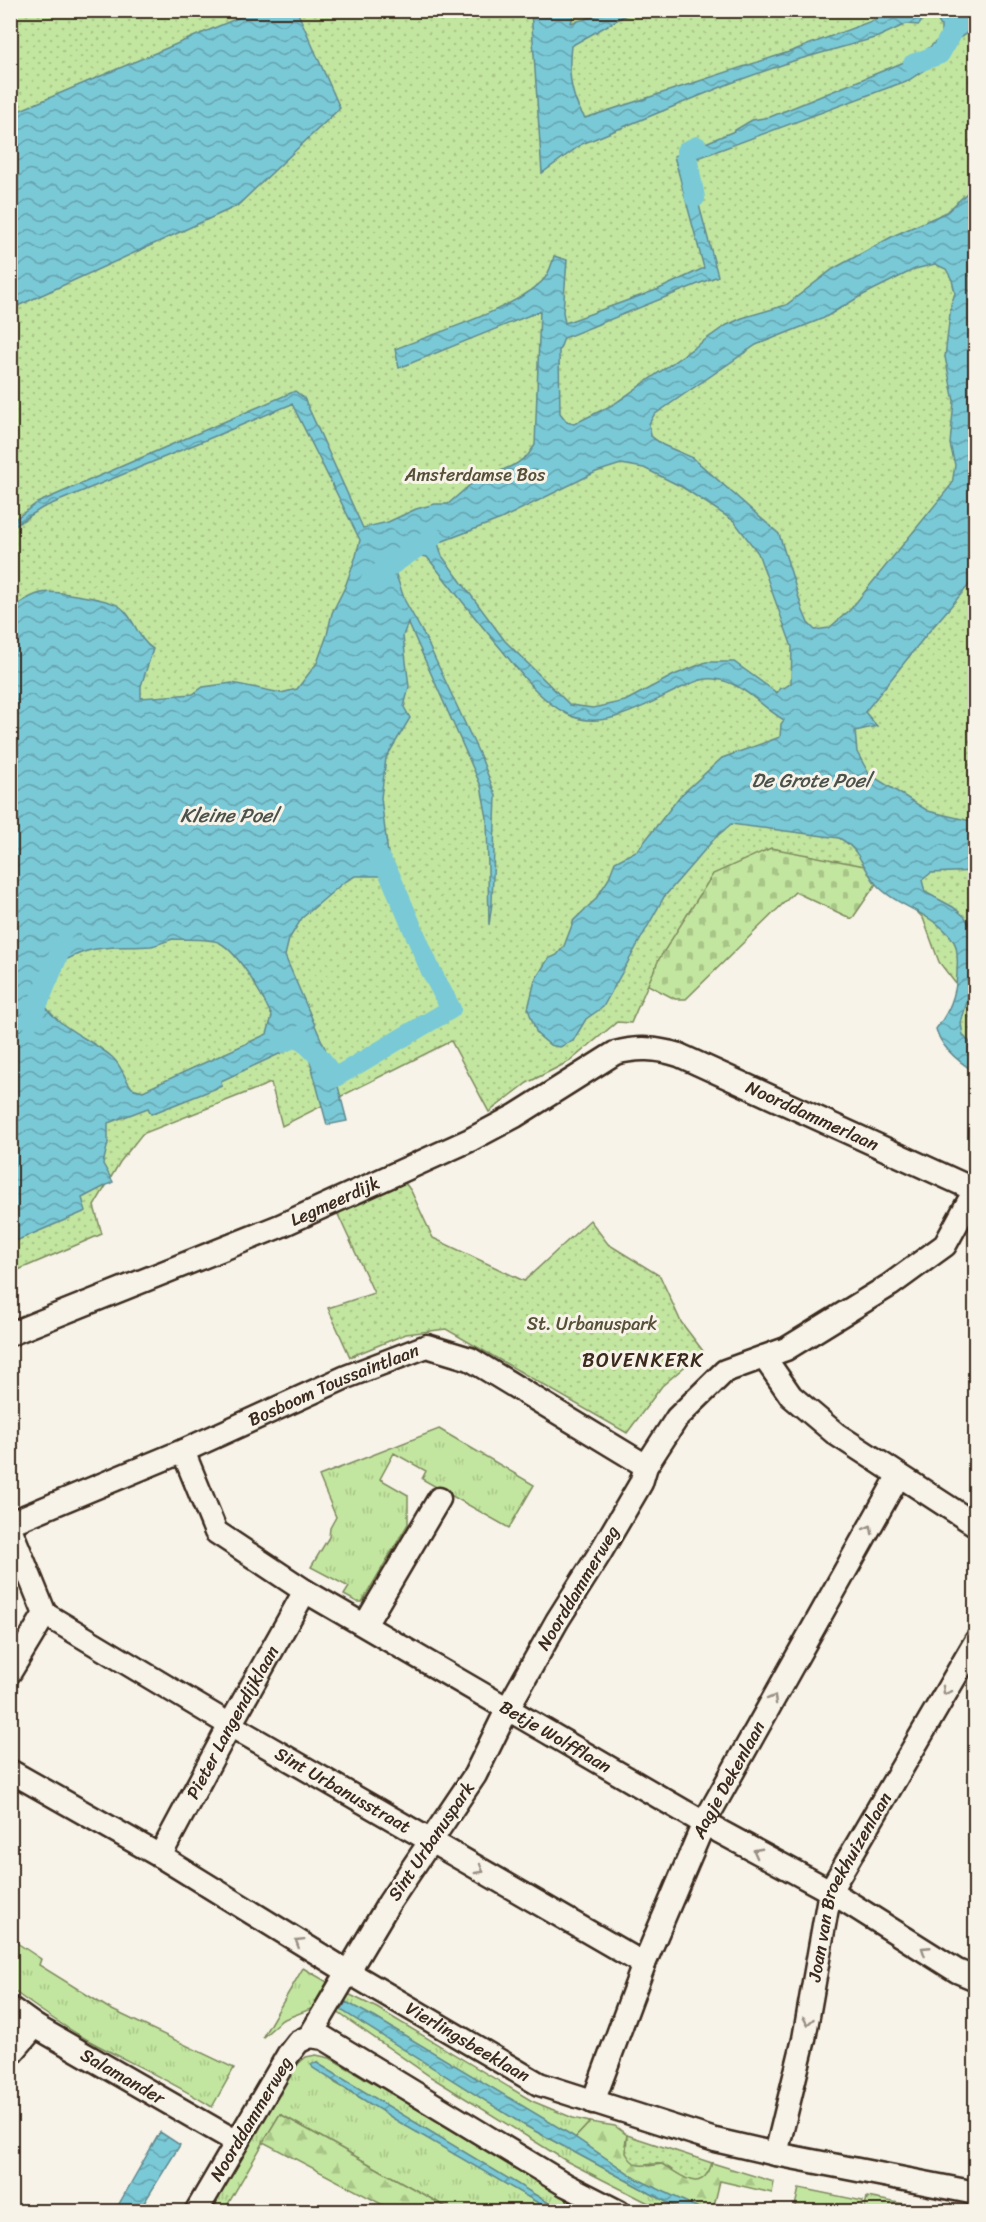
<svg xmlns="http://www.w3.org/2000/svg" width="986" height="2222" viewBox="0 0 986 2222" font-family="Sriracha,sans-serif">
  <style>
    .grass { fill: url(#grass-tufts); stroke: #7e885e; stroke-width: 1.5 }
    .forest { fill: url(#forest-firs); stroke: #7e885e; stroke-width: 1.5 }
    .cemetery { fill: url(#cemetery-stones); stroke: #7e885e; stroke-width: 1.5 }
    .park { fill: url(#park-dots); stroke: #7e885e; stroke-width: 1.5 }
    .pitch { fill: #c2e69f; stroke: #7e885e; stroke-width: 1.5 }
    .water { fill: url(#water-waves); stroke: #61898d; stroke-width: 1.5; fill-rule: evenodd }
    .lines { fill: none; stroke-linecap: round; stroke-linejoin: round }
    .canal { stroke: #7ac9d7; stroke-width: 20 }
    .minor-casing { stroke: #3b2a1e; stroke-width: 27 }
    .minor { stroke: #f7f3e8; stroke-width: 22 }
    .oneway { stroke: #998e83 }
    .labels { text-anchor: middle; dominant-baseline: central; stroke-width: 6; stroke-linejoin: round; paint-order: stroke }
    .park-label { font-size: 18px; fill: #565038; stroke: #f7f3e8 }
    .street-label { font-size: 18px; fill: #3b2a1e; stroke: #f7f3e8 }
    .water-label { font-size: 20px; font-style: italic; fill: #4b524c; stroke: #f7f3e8 }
    .neighbourhood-label { font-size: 20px; letter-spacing: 1.5px; fill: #3b2a1e; stroke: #f7f3e8 }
  </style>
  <defs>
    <pattern id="grass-tufts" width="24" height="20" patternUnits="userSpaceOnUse" patternTransform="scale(1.5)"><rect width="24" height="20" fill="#c2e69f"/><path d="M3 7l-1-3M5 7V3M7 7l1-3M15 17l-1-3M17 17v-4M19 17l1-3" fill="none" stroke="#a8c588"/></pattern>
    <pattern id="forest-firs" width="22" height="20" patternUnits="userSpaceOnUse" patternTransform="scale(1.5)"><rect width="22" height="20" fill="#c2e69f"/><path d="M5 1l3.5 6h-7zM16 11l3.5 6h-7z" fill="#a8c588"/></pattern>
    <pattern id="cemetery-stones" width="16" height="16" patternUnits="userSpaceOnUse" patternTransform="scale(1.5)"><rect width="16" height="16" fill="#c2e69f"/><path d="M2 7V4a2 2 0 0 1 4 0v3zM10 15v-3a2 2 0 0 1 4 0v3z" fill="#a8c588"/></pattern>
    <pattern id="park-dots" width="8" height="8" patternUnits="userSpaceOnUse" patternTransform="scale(1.5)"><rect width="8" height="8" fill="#c2e69f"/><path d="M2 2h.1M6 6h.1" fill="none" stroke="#a8c588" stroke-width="1.8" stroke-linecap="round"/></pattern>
    <pattern id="water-waves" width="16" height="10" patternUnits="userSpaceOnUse" patternTransform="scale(1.5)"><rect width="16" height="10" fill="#7ac9d7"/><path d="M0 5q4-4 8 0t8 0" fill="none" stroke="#65a3ae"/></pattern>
  </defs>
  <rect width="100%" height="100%" fill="#f7f3e8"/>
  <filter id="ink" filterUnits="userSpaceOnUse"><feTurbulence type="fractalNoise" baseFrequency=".0167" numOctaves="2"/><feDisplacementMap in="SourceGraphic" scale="12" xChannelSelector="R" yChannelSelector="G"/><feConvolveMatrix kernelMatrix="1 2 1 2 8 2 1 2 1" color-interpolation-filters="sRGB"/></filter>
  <g filter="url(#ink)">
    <path class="grass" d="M439 1429 534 1485 509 1528 422 1479 426 1471 394 1453 380 1479 408 1495V1524L362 1602H357L344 1595 349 1587 311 1567 329 1537 330 1528 336 1517 319 1476Z
      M11 1939 41 1959 39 1965 110 2009 234 2068 212 2107C175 2083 135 2065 97 2045 67 2029 38 2009 11 1989Z
      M303 1968 329 1983 316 2007 282 2020 262 2038Z
      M344 1992 377 2008 532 2101 573 2118 590 2122 575 2138 374 2017 341 2009 524 2125 683 2211H664L568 2162 431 2077 337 2012Z
      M316 2055 330 2058 594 2211H562L316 2063 335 2083 552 2211H453L280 2114 224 2211 201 2212 282 2085 299 2063 306 2057Z
      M867 2197 941 2211H864Z"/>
    <path class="forest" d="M280 2114 453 2211H388L389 2208 263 2142Z
      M590 2122 615 2126 627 2135 625 2145 648 2166 662 2164 699 2179 708 2173 712 2163 774 2182 772 2193 720 2181 714 2206 735 2211H701L637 2179 575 2138Z"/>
    <path class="cemetery" d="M715 838 859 855 876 884 852 919 795 892 686 999H675L623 972Z"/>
    <path class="park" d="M11 11H975V1054L939 1036 966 997 939 962 923 918 875 868 771 848 713 874 659 959 631 1023 617 1022 570 1061 527 1083 489 1112 451 1041 282 1126 271 1083 142 1134 120 1162 94 1206 102 1234 11 1273Z
      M403 1180 411 1191 433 1238 524 1281 590 1220 608 1244 660 1276 681 1322 703 1351 662 1386 627 1433 446 1329 406 1334 350 1357 328 1308 374 1293 335 1208Z
      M627 2135 712 2163C701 2197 681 2174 662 2164 646 2162 637 2173 626 2153Z"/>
    <path class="pitch" d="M799 2188 863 2201 861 2211H794Z"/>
    <path class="water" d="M245 10 297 11 340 108 237 206 11 309V114L245 15Z
      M531 11H574L571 23 613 11H633L571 46C568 71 570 97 585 118L789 52 877 19 882 11H975C976 33 959 40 940 45L933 64 909 80 698 158 697 156 694 157V159L688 164 718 276 564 338 559 351 560 413 567 422 574 424 614 404 725 326 742 318 786 305 833 269 895 235 947 212 967 193 975 182V578L927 634 865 712 877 726 855 731 857 752 869 774 928 811 975 822V871L931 873 922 880 925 892 953 907 965 917 975 934V988L968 998 961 1023 963 1035 975 1049V1072C959 1062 941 1048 936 1029 949 1012 956 996 957 974 957 965 959 950 954 942 939 915 896 907 876 884 863 868 859 848 839 838L731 824 715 838 664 897 603 1007 586 1019 573 1041 560 1047 550 1045 537 1034 528 1009 535 980 548 959 557 955 564 946 574 920 595 900 608 880 615 862 638 850 680 796 722 758 780 737 781 724 784 720C760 706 743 682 714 679 703 677 688 685 679 689 647 704 602 733 567 714 540 700 520 673 502 650 476 620 452 588 427 557L406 553 391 560 405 601 424 635 482 760 496 796 492 903 489 925 487 818 481 786 408 622 403 636 409 687 404 707 410 718 386 758 381 798 394 902 380 876H355L343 883 302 918 289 939 285 956 333 1067 347 1121 327 1125 305 1042 221 1081 222 1086 151 1114 148 1108 108 1123V1143L103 1164 113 1182 82 1198 86 1211 11 1243 10 631 20 603C26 599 33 595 41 593 54 590 107 599 119 606 134 616 137 639 153 649L141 686V698L193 694 203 687 232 683 281 693 297 689 317 663 327 635 332 613 345 587 356 556 360 540 292 404 42 508 11 528V522L37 503 295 391 304 398 363 528 388 522 416 509 435 504H448L470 485 516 464 528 455 535 445 540 311 399 368 395 349C433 334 521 307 545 278 550 271 552 264 554 256L567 260 563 312 565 323 659 289 704 268 674 156 732 132 752 120 770 117 914 58 923 53 941 37V26L936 18 924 17 919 25 906 24 878 37 793 61 731 83 582 144 542 173ZM935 264 946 269 952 280 955 293 951 305 945 357 954 401 950 444 955 465 952 484 850 610 829 628 815 630 808 623 803 611 779 534 693 458 663 445 651 436 649 424 654 415 756 345 824 318 859 297 915 269ZM621 464 644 468 682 487 734 521 758 553 792 647 791 683 784 688H780L777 693 734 662H706L674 675 625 701 593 708 570 705 505 641 442 556 438 543 501 519 596 472ZM173 939C184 940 211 938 220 943 239 953 263 997 272 1016L267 1034 143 1091 132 1088C124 1078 122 1066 112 1057 96 1043 75 1035 59 1021 19 987 51 963 87 951 108 945 129 948 151 946 158 945 166 941 173 939Z
      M346 2002 374 2017 573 2136 637 2179 705 2211H683L524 2125 341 2010Z
      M317 2063 562 2211H552L399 2122 313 2068 311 2064Z
      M160 2132 180 2145 139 2211H115Z"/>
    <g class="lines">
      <path class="canal" d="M913 64 940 54 958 21
        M695 198 686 151 697 146
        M371 579 433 537
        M31 1020 63 944
        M282 1043 299 1036 322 1060 334 1078 451 1009 430 969 389 873 378 856"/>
      <defs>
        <g id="minor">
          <path id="s1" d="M10 1334 280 1226 470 1140 515 1116 615 1053C638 1047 656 1048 679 1055L975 1190 945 1245 890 1285 786 1349 725 1371 677 1418 646 1466 641 1483 600 1553 557 1621 508 1708 475 1775 389 1903 310 2036 298 2042 288 2055 196 2212"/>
          <path d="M764 1357 791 1396 836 1434 976 1525"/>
          <path id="s2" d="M183 1451 216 1532 305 1591 704 1823 830 1891 957 1971 976 1979"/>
          <path id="s3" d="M10 1523 183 1451 346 1377 427 1346 470 1359 646 1466"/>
          <path d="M10 1528 45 1614 10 1672"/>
          <path id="s4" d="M45 1614 230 1725 644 1964"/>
          <path d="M365 1625 439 1499"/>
          <path id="s5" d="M10 1771 160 1856 340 1967 539 2084 715 2140 776 2154 976 2193"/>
          <path id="s6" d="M160 1856 230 1725 305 1591"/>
          <path id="s7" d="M10 2008 35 2026 237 2142"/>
          <path d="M310 2036 324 2038 566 2185 619 2212"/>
          <path d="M10 2055 35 2026"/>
          <path id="s8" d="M593 2102 644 1964 704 1823 899 1475"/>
          <path id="s9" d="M776 2154 804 2039 830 1891 976 1641"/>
        </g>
      </defs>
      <use href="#minor" class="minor-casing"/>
      <use href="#minor" class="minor"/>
    </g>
    <defs><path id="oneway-chevron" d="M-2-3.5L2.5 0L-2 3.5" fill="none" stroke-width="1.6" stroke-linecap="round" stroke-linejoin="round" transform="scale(1.5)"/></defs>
    <g class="oneway">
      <use href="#oneway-chevron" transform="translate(869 1529) rotate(-61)"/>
      <use href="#oneway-chevron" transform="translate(946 1691) rotate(120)"/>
      <use href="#oneway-chevron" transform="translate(773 1699) rotate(-61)"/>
      <use href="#oneway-chevron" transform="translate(757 1852) rotate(-152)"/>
      <use href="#oneway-chevron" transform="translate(480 1870) rotate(30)"/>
      <use href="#oneway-chevron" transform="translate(299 1942) rotate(-148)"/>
      <use href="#oneway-chevron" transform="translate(925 1950) rotate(-147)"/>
      <use href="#oneway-chevron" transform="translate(808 2021) rotate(100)"/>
    </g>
  </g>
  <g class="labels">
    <g class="park-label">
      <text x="475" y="475">Amsterdamse Bos</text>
      <text x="592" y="1324">St. Urbanuspark</text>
    </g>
    <g class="street-label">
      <text stroke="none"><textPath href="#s1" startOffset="880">Noorddammerlaan</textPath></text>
      <text stroke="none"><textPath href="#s1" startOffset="351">Legmeerdijk</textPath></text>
      <text stroke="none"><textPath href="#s3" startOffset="352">Bosboom Toussaintlaan</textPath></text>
      <text transform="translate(578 1588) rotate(-59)">Noorddammerweg</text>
      <text stroke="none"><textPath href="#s6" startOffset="152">Pieter Langendijklaan</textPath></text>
      <text stroke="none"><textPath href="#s2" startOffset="484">Betje Wolfflaan</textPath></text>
      <text stroke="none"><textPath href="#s8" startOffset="350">Aagje Dekenlaan</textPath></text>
      <text stroke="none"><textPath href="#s4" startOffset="346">Sint Urbanusstraat</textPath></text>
      <text transform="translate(431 1841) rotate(-56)">Sint Urbanuspark</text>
      <text stroke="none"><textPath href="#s9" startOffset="279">Joan van Broekhuizenlaan</textPath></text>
      <text stroke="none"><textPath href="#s5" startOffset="532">Vierlingsbeeklaan</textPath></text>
      <text stroke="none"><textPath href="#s7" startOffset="132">Salamander</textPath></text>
      <text transform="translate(251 2119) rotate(-59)">Noorddammerweg</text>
    </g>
    <g class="water-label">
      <text x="811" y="780">De Grote Poel</text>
      <text x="229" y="815">Kleine Poel</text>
    </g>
    <g class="neighbourhood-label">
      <text x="643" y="1360">BOVENKERK</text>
    </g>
  </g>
  <rect width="986" height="2222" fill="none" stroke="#f7f3e8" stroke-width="36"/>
  <rect x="18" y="18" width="950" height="2186" fill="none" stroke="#3b2a1e" stroke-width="2" filter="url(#ink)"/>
</svg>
